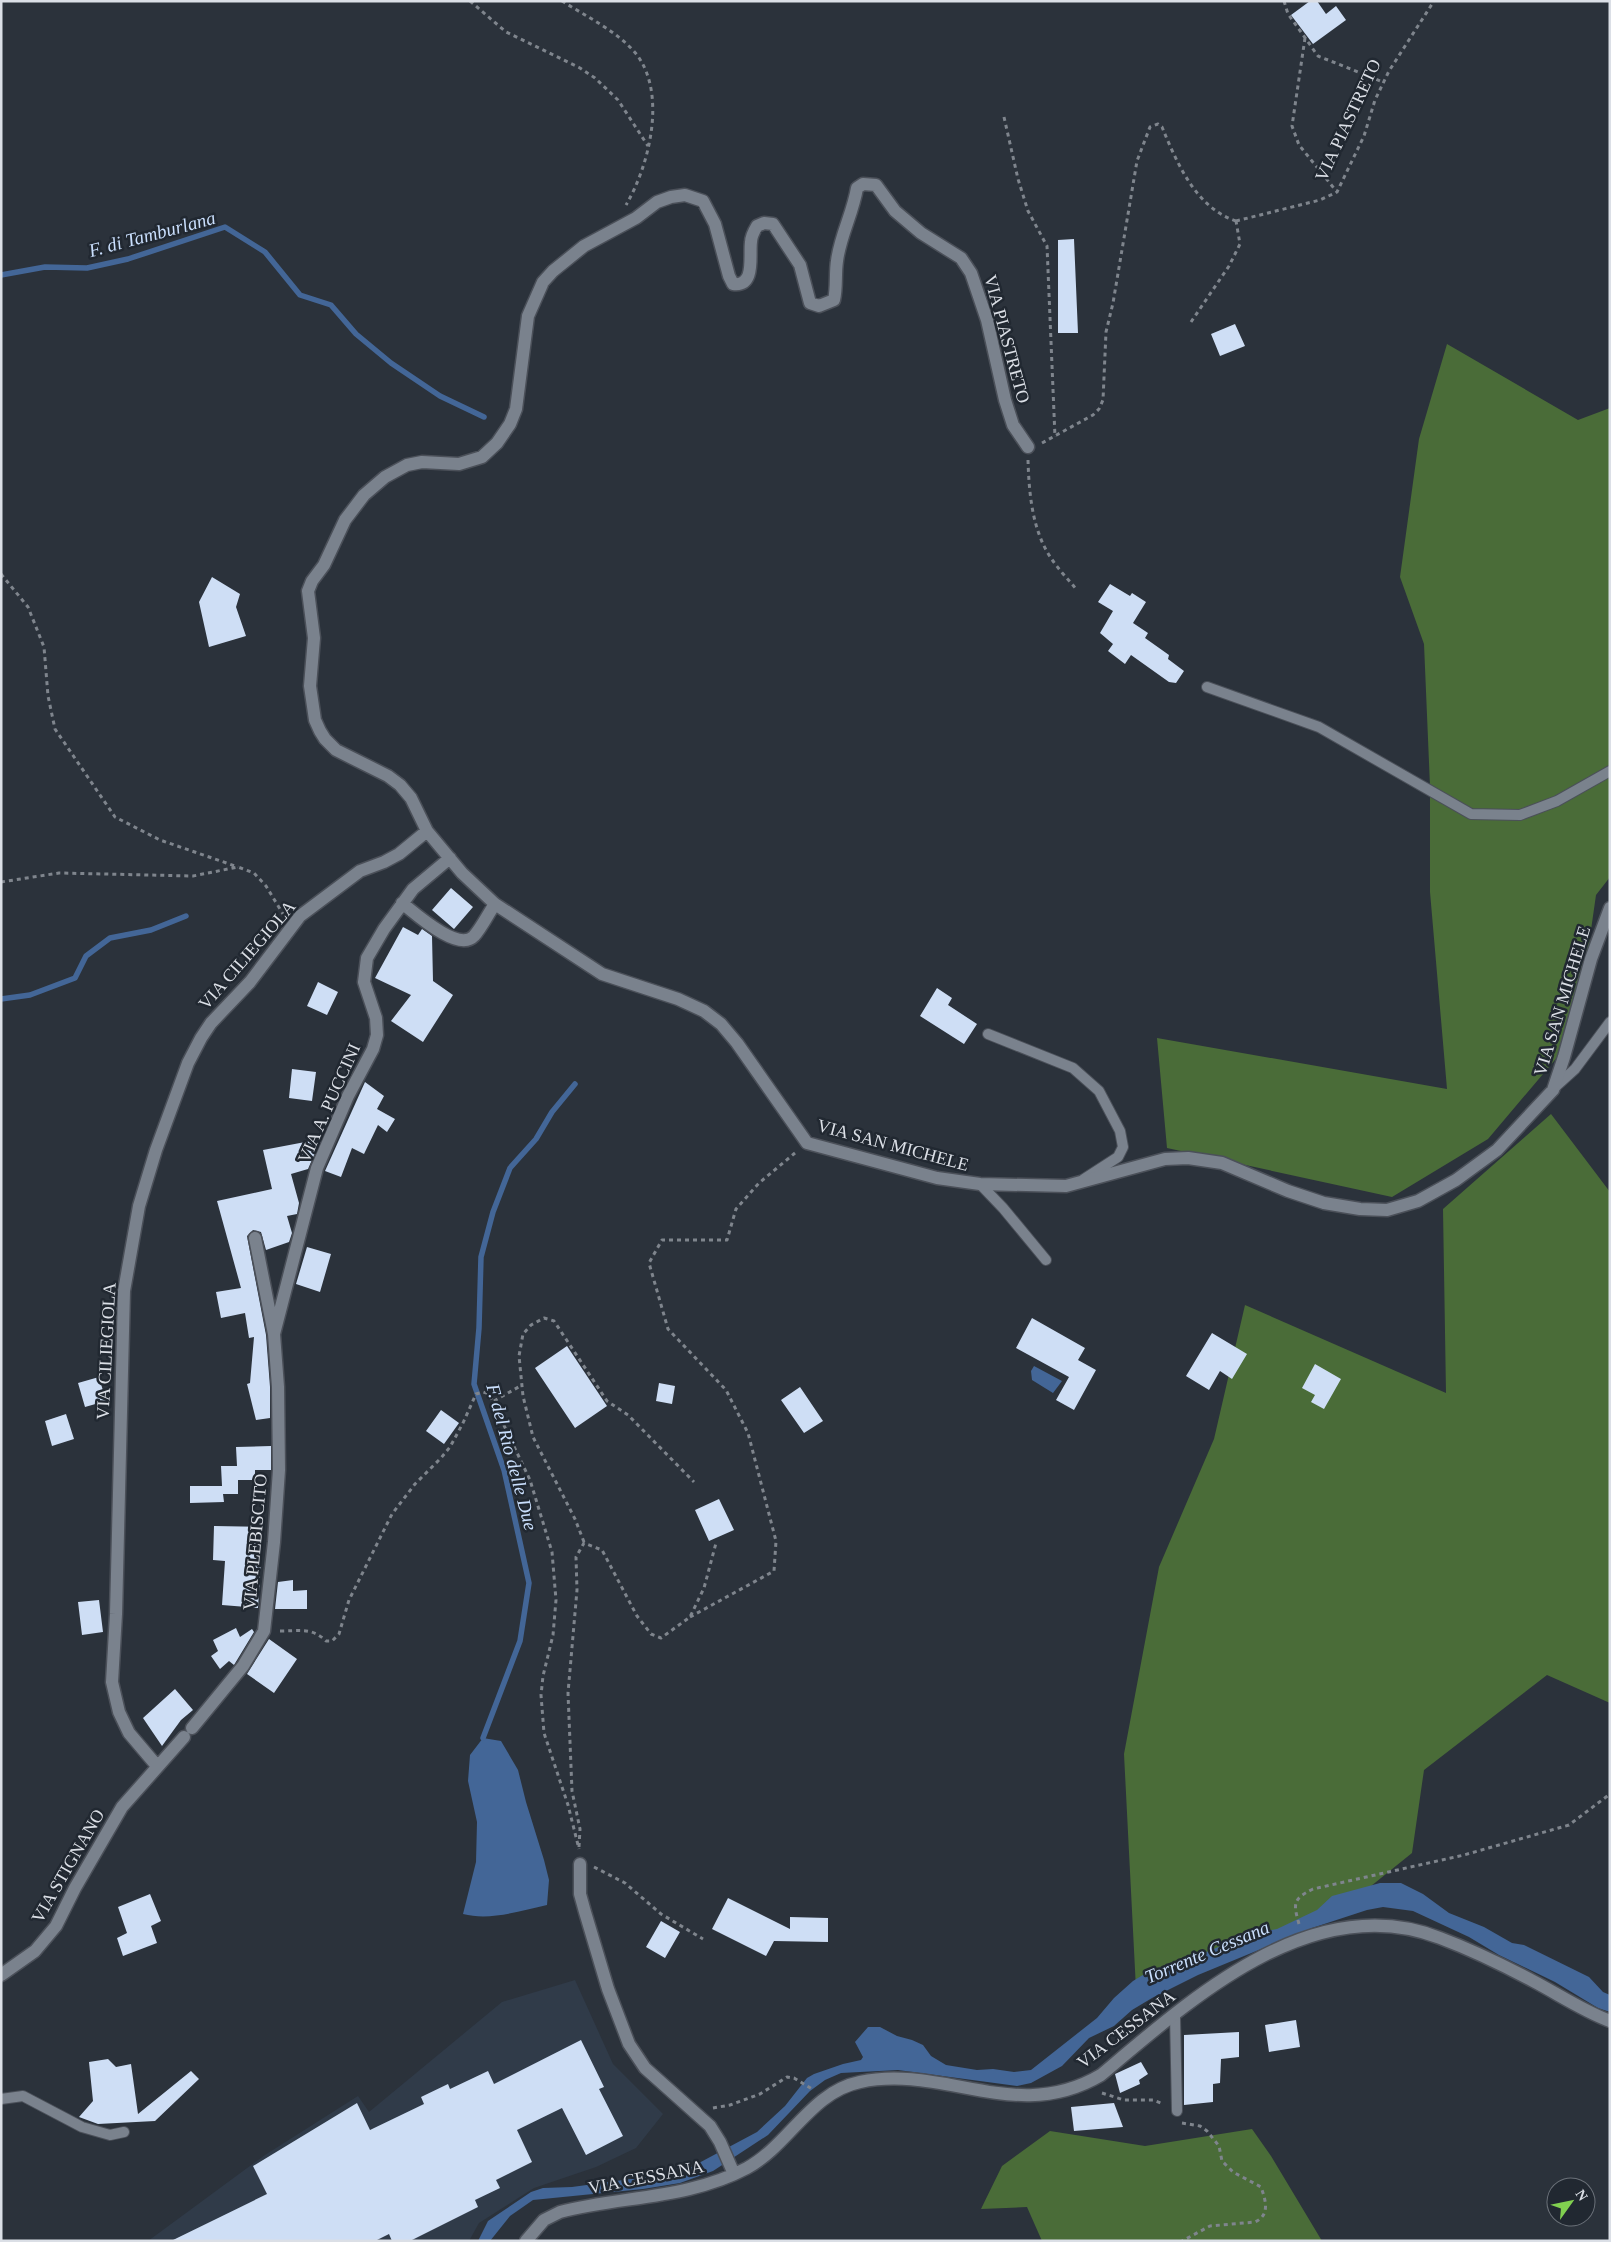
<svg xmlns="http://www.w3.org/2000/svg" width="1611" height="2242" viewBox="0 0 1611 2242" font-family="'Times New Roman',serif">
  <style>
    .built { fill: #303b49 }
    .forest { fill: #4a6c38 }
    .water { fill: #436697 }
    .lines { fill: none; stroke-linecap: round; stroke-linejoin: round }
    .stream { stroke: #436697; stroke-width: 5.5 }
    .building { fill: #cedef5 }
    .lane-casing { stroke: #4b5059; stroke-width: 12 }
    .street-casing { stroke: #4b5059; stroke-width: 15 }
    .path { stroke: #7f858d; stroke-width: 3; stroke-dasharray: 4 4; stroke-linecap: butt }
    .lane { stroke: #7a828d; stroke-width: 10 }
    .street { stroke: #7a828d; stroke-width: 12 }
    .labels { text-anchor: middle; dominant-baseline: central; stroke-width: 5; stroke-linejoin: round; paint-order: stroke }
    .street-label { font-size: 18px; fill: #dbdfe6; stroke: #212831 }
    .water-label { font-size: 19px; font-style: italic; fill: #cadffd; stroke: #212831 }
  </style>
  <rect width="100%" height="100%" fill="#2b323b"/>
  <path class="built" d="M575 1980 613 2064 663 2114 636 2148 596 2167 534 2188 479 2223 469 2241H148L265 2155 358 2096 369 2112 502 2002Z"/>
  <path class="forest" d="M1447 344 1578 420 1610 408V877L1596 895 1576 1035 1488 1139 1392 1197 1167 1148 1157 1038 1447 1089 1430 892V786L1424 644 1400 577 1419 439Z
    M1551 1114 1610 1192V1703L1547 1675 1424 1770 1412 1853 1345 1907 1136 1989 1124 1754 1159 1567 1214 1439 1245 1305 1446 1393 1443 1209Z
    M1252 2129 1271 2156 1322 2241H1042L1027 2207 981 2209 1002 2166 1050 2131 1145 2146Z"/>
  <path class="water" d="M1034 1366 1062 1381 1053 1393 1032 1380 1031 1371Z
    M483 1738 501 1741 518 1770 526 1802 544 1860 549 1880 547 1905C520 1911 490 1921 463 1914L476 1862 477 1822 468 1781 470 1755Z
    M1380 1883H1401L1423 1894 1449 1913 1484 1927 1512 1943 1524 1945 1589 1977 1603 1992 1610 1995V2012L1598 2008 1555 1982 1499 1955 1469 1937 1413 1911 1383 1907 1367 1910 1312 1928 1198 1975 1152 1998 1132 2010 1114 2026 1089 2038 1062 2066 1031 2083 1017 2086 898 2070 841 2073 825 2080 810 2091 768 2135 713 2171 680 2183 643 2189 533 2200 510 2216 490 2241H478L488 2221 531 2192 543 2188 572 2187 682 2172 757 2132 785 2106 807 2078 814 2074 843 2064 861 2060 863 2057 855 2042 868 2027H880L897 2036 912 2040 923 2045 931 2056 946 2065 977 2070 993 2069 1014 2072 1031 2070 1097 2018 1114 1998 1133 1981 1151 1970 1195 1957 1246 1935 1277 1929 1317 1910 1332 1896Z"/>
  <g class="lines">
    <path class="stream" d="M1 275 45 267 87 268 128 259 225 227 265 252 300 295 331 305 356 334 391 363 440 396 484 417
      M1 999 30 995 75 978 86 956 110 938 151 930 186 916
      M483 1738 520 1641 529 1583 504 1470 474 1384 479 1328 481 1257 493 1212 510 1168 536 1139 552 1112 575 1084"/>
  </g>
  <path class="building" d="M1310 1H1317L1326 14 1336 6 1346 20 1313 44 1291 15Z
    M1074 239 1078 333H1058V240Z
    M1235 324 1245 346 1220 356 1211 334Z
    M212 577 240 594 236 607 246 636 209 647 199 602Z
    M1110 584 1130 596 1132 593 1146 602 1133 623 1148 633 1145 638 1169 655 1168 659 1184 671 1176 683 1169 682 1131 655 1125 664 1108 651 1113 644 1100 633 1113 611 1098 602Z
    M451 888 473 907 454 929 432 910Z
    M403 927 418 935 422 929 432 936 433 981 453 995 423 1042 391 1021 411 995 375 978Z
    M318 982 338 992 327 1015 307 1006Z
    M937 988 952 998 948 1005 977 1024 964 1044 920 1016Z
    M292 1069 316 1072 312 1101 289 1098Z
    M365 1082 384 1096 377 1109 395 1119 387 1132 378 1125 364 1154 352 1148 341 1177 325 1171Z
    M321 1139 308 1169 291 1174 299 1203 297 1214 287 1216 292 1233 289 1242 266 1250 261 1232 253 1230 247 1236 266 1335 270 1387V1418L256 1420 247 1384 250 1383 254 1337 249 1338 245 1313 221 1318 216 1292 241 1288 217 1201 272 1189 263 1150Z
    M307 1247 331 1254 320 1292 296 1284Z
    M1032 1318 1085 1348 1078 1360 1096 1370 1074 1410 1056 1400 1069 1377 1016 1348Z
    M1212 1333 1247 1354 1232 1379 1220 1371 1209 1390 1186 1376Z
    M567 1346 607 1406 575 1428 535 1368Z
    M1315 1364 1341 1379 1324 1409 1311 1402 1315 1395 1302 1388Z
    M99 1377 106 1401 85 1407 78 1383Z
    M659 1383 675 1386 672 1404 656 1401Z
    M800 1387 823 1421 804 1433 781 1400Z
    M441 1410 459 1423 444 1444 426 1431Z
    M66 1414 74 1439 52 1446 45 1421Z
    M271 1446V1470H255V1480H238V1494H223L224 1502 190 1503V1486H222L221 1466H237L236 1447Z
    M719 1499 734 1530 709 1541 695 1510Z
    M214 1526 263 1527 258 1608 222 1605 225 1561 213 1560Z
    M293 1580V1591L307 1590V1609H275L278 1582Z
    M99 1600 103 1632 82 1635 78 1602Z
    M236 1628 240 1637 252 1629 254 1632 234 1665 229 1661 220 1669 211 1656 218 1651 213 1640Z
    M269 1639 297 1659 274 1693 247 1674Z
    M175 1689 193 1710 181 1720 162 1746 143 1718Z
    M150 1894 161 1921 151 1926 157 1943 123 1956 117 1938 127 1933 118 1907Z
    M728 1898 790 1929V1917L828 1918V1942L774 1941 766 1956 712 1929Z
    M661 1921 680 1932 665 1958 646 1947Z
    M1296 2020 1300 2047 1269 2052 1265 2025Z
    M1239 2032V2057L1221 2059 1220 2083 1213 2084V2102L1184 2105V2035Z
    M581 2040 604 2087 599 2089 623 2136 586 2155 562 2108 517 2130 532 2162 496 2180 500 2188 475 2200 478 2207 410 2241H392L389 2234 375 2241H171L267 2194 253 2166 357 2103 370 2130 424 2104 421 2097 448 2084 450 2089 488 2071 494 2084Z
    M108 2059 116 2067 131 2064 138 2114 191 2071 199 2079 155 2121 98 2124 79 2117 93 2101 89 2062Z
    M1141 2062 1148 2074 1139 2080 1140 2084 1120 2093 1115 2074Z
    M1114 2103 1123 2127 1074 2131 1071 2107Z"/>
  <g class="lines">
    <defs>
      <path id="lane" d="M1207 687 1319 727 1471 814 1520 815 1557 801 1610 771
        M988 1034 1073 1068 1099 1091 1120 1131 1123 1147 1118 1157 1084 1179
        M1554 1088 1575 1069 1610 1022
        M980 1184 1003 1208 1046 1260
        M1175 2016 1177 2111
        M1 2099 23 2096 82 2127 110 2135 124 2132"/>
      <path id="street" d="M1028 447 1013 425 1005 400 987 320 971 273 961 258 921 233 895 211 876 185 863 184 857 188C853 213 840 236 837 261 835 274 837 287 834 300L819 306 810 303 800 265 773 224 764 223 757 226C754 231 751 236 751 242 749 256 756 287 733 284L729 276 715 224 703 201 685 195 671 197 657 202 636 218 584 246 553 271 543 282 528 316 516 409 510 424 497 443 482 457 459 464 422 462 407 465 385 477 364 495 345 520 324 565 312 581 308 591 314 638 310 686 315 720 320 731 325 739 336 750 388 776 400 785 411 798 427 831 462 873 495 904 602 974 678 999 704 1011 721 1024 737 1043 807 1143 937 1178 980 1184 1066 1186 1165 1159 1188 1158 1222 1163 1288 1191 1324 1203 1360 1209 1387 1210 1418 1201 1456 1180 1497 1150 1553 1090 1564 1057 1591 959 1610 908
        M402 903C415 913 458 953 474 936 482 927 488 914 495 904
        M274 1334 317 1168 348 1096 373 1049 377 1035 376 1018 364 982 367 958 384 929 413 889 450 858
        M192 1728 243 1666 264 1631 274 1542 279 1470 278 1387 274 1334 255 1238
        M157 1766 129 1733 119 1712 112 1682 116 1614 124 1291 139 1206 156 1150 188 1063 201 1038 211 1023 250 982 300 916 360 871 384 862 399 854 427 831
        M580 1864V1894L585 1912 608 1989 629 2044 645 2068 710 2126 720 2142 734 2174
        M1 1975 35 1951 56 1926 75 1888 122 1807 184 1737
        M526 2241 544 2220 560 2212C622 2196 689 2199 747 2168 789 2145 811 2092 860 2082 944 2064 1017 2125 1101 2075 1191 1999 1313 1888 1440 1938 1472 1950 1503 1965 1533 1981 1558 1994 1583 2011 1610 2021"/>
    </defs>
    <use href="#lane" class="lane-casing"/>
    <use href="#street" class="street-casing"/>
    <path class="path" d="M470 1 506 32 580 68 595 78 618 100 648 146
      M562 1C587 17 619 32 637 55 667 95 649 166 626 205
      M1284 1 1288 14 1318 56 1383 82
      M1305 38 1292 126 1299 145 1337 192
      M1004 117 1018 179 1028 211 1047 246 1055 437
      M1236 221 1320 200 1337 192 1364 136 1375 100 1389 71 1434 1
      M1191 322 1229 266 1240 244 1236 221
      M1042 443 1093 415 1099 409 1103 400 1106 332 1113 303 1137 161 1150 127 1158 124 1162 127C1177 163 1196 208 1236 221
      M1028 460C1029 493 1032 530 1051 558 1058 569 1068 579 1076 589
      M1 574 28 607 44 647 48 696 55 729 115 817 160 840 238 867
      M1 882 59 873 193 876 238 867 254 873 266 886 283 914
      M494 1401 522 1385
      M584 1542 575 1519 533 1437 523 1396 519 1356 523 1334 531 1325 544 1318 554 1321 607 1401 628 1415 694 1482
      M690 1617 774 1571 776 1541 748 1433 726 1390 668 1329 649 1263 662 1240H727L736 1209 759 1183 795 1153
      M280 1631C299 1631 312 1627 326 1641H332L339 1634 349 1600 392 1514 415 1484 441 1458 450 1447 463 1423 476 1394 483 1392 489 1394 530 1480 552 1552 556 1600 553 1635 543 1676 541 1695 544 1733 568 1805 579 1849
      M579 1847 580 1829 572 1791 568 1693 577 1590 576 1557 584 1543 602 1550 637 1616 651 1634 661 1638 690 1617 704 1588 716 1543
      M594 1867 625 1883 661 1914 703 1939
      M1299 1924C1293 1903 1293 1899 1313 1889L1464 1855 1569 1825 1610 1794
      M1102 2093 1124 2100H1153L1163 2104
      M713 2108 730 2105 760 2094 787 2077 794 2078 812 2089
      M1182 2123 1200 2126 1207 2131 1219 2146 1222 2161 1233 2172 1261 2187C1266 2201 1270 2215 1255 2222L1210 2226 1182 2241"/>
    <use href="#lane" class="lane"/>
    <use href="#street" class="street"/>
  </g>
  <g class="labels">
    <g class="street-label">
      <text transform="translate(1348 120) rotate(-65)">VIA PIASTRETO</text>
      <text transform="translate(1007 339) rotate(75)">VIA PIASTRETO</text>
      <text transform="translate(247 955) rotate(-49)">VIA CILIEGIOLA</text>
      <text transform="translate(1562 1001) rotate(-73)">VIA SAN MICHELE</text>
      <text transform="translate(329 1103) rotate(-66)">VIA A. PUCCINI</text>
      <text transform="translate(893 1145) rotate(15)">VIA SAN MICHELE</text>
      <text transform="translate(106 1351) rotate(-87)">VIA CILIEGIOLA</text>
      <text transform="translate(255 1542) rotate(-85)">VIA PLEBISCITO</text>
      <text transform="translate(68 1866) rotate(-60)">VIA STIGNANO</text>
      <text transform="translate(1126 2029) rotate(-37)">VIA CESSANA</text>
      <text transform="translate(646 2177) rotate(-11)">VIA CESSANA</text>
    </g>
    <g class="water-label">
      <text transform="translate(152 234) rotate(-15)">F. di Tamburlana</text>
      <text transform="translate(512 1457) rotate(75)">F. del Rio delle Due</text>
      <text transform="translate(1207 1952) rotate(-23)">Torrente Cessana</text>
    </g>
  </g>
  <rect width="1611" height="2242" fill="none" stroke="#dbdfe6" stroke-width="5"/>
  <g transform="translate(1571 2202) rotate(57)"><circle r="24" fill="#212831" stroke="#6b7179"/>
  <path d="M0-4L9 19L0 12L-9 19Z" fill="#81d050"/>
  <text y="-8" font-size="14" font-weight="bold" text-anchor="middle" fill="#dbdfe6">N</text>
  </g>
</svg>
